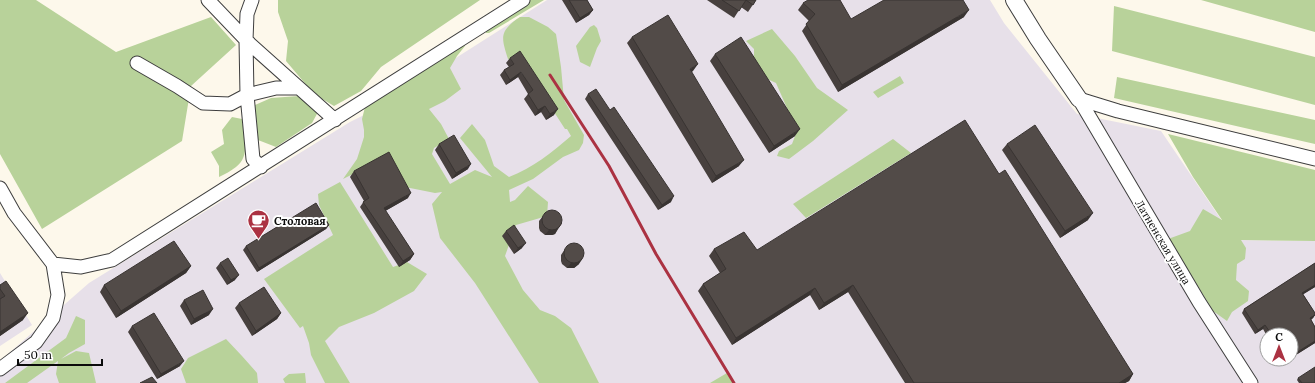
<svg xmlns="http://www.w3.org/2000/svg" width="1315" height="383" viewBox="0 0 1315 383" font-family="Lora,serif">
  <style>
    .industrial { fill: #e7e0e9; fill-rule: evenodd }
    .forest { fill: #b8d29a }
    .lines { fill: none; stroke-linecap: round; stroke-linejoin: round }
    .minor-casing { stroke: #3e3e3e; stroke-width: 15 }
    .tertiary-casing { stroke: #3e3e3e; stroke-width: 18 }
    .minor { stroke: #fff; stroke-width: 13 }
    .tertiary { stroke: #fff; stroke-width: 16 }
    .rail { stroke: #ab3242; stroke-width: 3 }
    .wall { fill: #47403e }
    .shaded-wall { fill: #393432 }
    .building { fill: #524b48; stroke: #393432 }
    .labels { text-anchor: middle; dominant-baseline: central; stroke-width: 4; stroke-linejoin: round; paint-order: stroke }
    .poi-label { font-size: 11px; font-weight: bold; fill: #0b0b0b; stroke: #fff; text-anchor: start }
    .street-label { font-size: 11px; fill: #0b0b0b; stroke: #fff }
  </style>
  <rect width="100%" height="100%" fill="#fdf8eb"/>
  <path class="industrial" d="M547 0H990L1004 23 1077 114 1161 131 1235 240 1315 241V383H0V361L89 283 350 122 374 110ZM1267 335H1291V359H1267Z
    M0 273 32 325 0 346Z"/>
  <path class="forest" d="M0 0H36L116 52 211 17 236 45 191 86 182 141 42 229 0 154Z
    M278 0H480L381 67 361 91 334 106 314 94 286 61 288 41 278 12Z
    M527 0H544L489 33H486V27Z
    M1201 0H1315V32Z
    M1114 6 1315 57V105L1112 51Z
    M520 17H529L548 27 556 34 561 67 564 100 584 135 583 143 579 150 563 157 533 179 509 190 510 202 515 200 528 186 548 202 547 216 516 225 505 256 523 290 540 310 555 316 571 328 599 383H539L475 283 440 238 432 204 442 192 435 193 405 187 385 158 343 179 357 159 364 137V130L362 119 365 107 463 39 465 46 457 56 450 68 461 89 445 101 429 109 441 124 449 139 434 148 432 154 450 184 475 170 492 177 460 138 472 124 485 140 494 166 509 177C533 168 552 152 571 136L567 129H565L527 70 508 59C501 37 499 31 520 17Z
    M594 25 597 28 601 41 597 48 590 67 580 62 576 46 590 27Z
    M772 29 795 56 817 88 848 110 813 141 789 159 777 156 779 151 792 144 797 131 776 83 763 77 751 67 754 57V49L746 41Z
    M900 76 904 83 878 98 873 92Z
    M1117 77 1315 120V144L1114 98Z
    M299 96 318 112 312 123 276 147 258 140 254 123 255 105 271 98Z
    M232 117 242 119C244 135 251 156 236 167 231 171 225 174 219 177V166L211 152 224 144 222 130Z
    M1168 134 1315 170V241L1241 240 1246 248 1245 259 1237 264 1236 280 1249 291 1248 301 1232 312 1227 321 1213 311 1190 273 1176 255 1168 239 1190 231 1203 209 1222 220 1193 177Z
    M893 139 911 153 806 218 793 204Z
    M340 182 393 267 407 262 427 274 414 291 374 313 339 327 325 341 350 383H325L311 355 309 343 303 326 300 328 264 279 333 235 319 205 318 194Z
    M76 316 85 320V344L69 353 61 359 76 351 89 353 96 383H59L56 374 58 361 27 383H5L66 338Z
    M226 339 242 356 257 373 258 383H186L181 369 188 358Z
    M305 373 306 383H285L283 379 289 374Z
    M727 373 734 383H710Z"/>
  <g class="lines">
    <defs>
      <path id="minor" d="M208 0 250 44 335 120
        M252 0 247 14 246 40 247 95 253 159 261 167
        M137 63 177 86 203 103 230 104 247 95 276 88H299
        M1079 99 1199 302 1251 383
        M1079 99 1118 111 1315 159
        M0 188 14 213 53 264 58 295 53 318 36 342 0 369
        M53 264 81 267 112 260 523 0"/>
      <path id="tertiary" d="M1014 0 1038 39 1079 99"/>
    </defs>
    <use href="#minor" class="minor-casing"/>
    <use href="#tertiary" class="tertiary-casing"/>
    <use href="#minor" class="minor"/>
    <use href="#tertiary" class="tertiary"/>
    <path class="rail" d="M550 75 609 166 656 254 734 383"/>
  </g>
  <path class="wall" d="M562 0H587L593 10 589 15 576 23Z
    M707 0H756L748 12 741 7 734 18Z
    M803 3 851 19 964 17 838 92 802 31 809 21 798 10Z
    M632 37 693 71 691 72 739 166 712 183 627 43Z
    M715 54 795 136 769 153 710 61Z
    M510 58 554 115 546 120 541 112 535 116 524 99 528 94 518 77 506 85 500 75 504 70 509 67 506 63Z
    M588 94 610 110 671 202 658 210 585 99Z
    M439 144 468 169 452 179 435 150Z
    M1007 144 1088 220 1060 238 1002 150Z
    M354 171 408 198 385 211 414 254 410 260 399 267 360 207 364 201 350 177Z
    M999 174 1133 374 1129 381 1125 383H905L848 292 819 310 810 295 732 345 698 291 703 284 720 273 709 256 714 249 757 250Z
    M543 216 562 223 555 234 552 235H545L540 231 539 228V221Z
    M329 225 326 229 257 272 243 250 246 246Z
    M506 231 522 248 514 254 502 236Z
    M565 249 579 264 574 268H567L562 264 561 261V255Z
    M220 263 235 280 227 285 216 268Z
    M1315 263V287L1303 294 1315 313V315L1313 318 1311 320 1315 327V343L1291 358V335H1267V336L1263 329 1255 334 1242 313 1244 309Z
    M191 266 186 273 116 318 100 292 104 285Z
    M0 285 23 320 0 336Z
    M184 300 209 315 191 325 180 306Z
    M239 303 281 313 277 319 252 336 235 308Z
    M132 326 180 366 157 379 128 332Z
    M1282 359H1290L1284 363Z
    M1298 378 1315 383H1299L1297 380Z"/>
  <path class="shaded-wall" d="M593 10 589 15 576 23 580 18Z
    M969 10 964 17 838 92 842 85Z
    M698 64 693 71 685 76 690 69Z
    M521 72 518 77 506 85 510 80Z
    M545 106 541 112 535 116 538 110Z
    M558 109 554 115 546 120 550 114Z
    M800 129 795 136 769 153 774 146Z
    M744 160 739 166 712 183 716 176Z
    M471 164 468 169 452 179 456 173Z
    M411 193 408 198 380 214 384 208Z
    M674 196 671 202 658 210 662 205Z
    M1093 213 1088 220 1060 238 1065 231Z
    M329 225 326 229 257 272 259 268Z
    M558 228 555 234 552 235H545L549 230Z
    M526 243 522 248 514 254 518 248Z
    M414 254 410 260 399 267 403 261Z
    M583 258 579 264 574 268H567L571 263Z
    M191 266 186 273 116 318 121 311Z
    M239 275 235 280 227 285 231 280Z
    M853 285 848 292 819 310 824 303Z
    M1315 285V287L1299 297 1302 293Z
    M815 288 810 295 732 345 736 338Z
    M213 309 209 315 191 325 194 319Z
    M28 313 23 320 0 336V332Z
    M281 313 277 319 252 336 256 331Z
    M1315 315 1313 318 1307 322 1310 318Z
    M1265 325 1263 329 1255 334 1258 330Z
    M1315 341V343L1291 358V356Z
    M1287 359H1290L1284 363Z
    M184 361 180 366 157 379 161 374Z
    M1133 374 1129 381 1125 383H1119Z"/>
  <path class="building" d="M569 0H587L593 10 580 18Z
    M722 0H756L753 5 746 0 739 11Z
    M808 0H840L851 19 884 0H963L969 10 842 85 806 24 815 14 803 3Z
    M668 15 698 64 690 69 744 160 716 176 632 37Z
    M741 37 800 129 774 146 715 54Z
    M520 51 558 109 550 114 545 106 538 110 528 94 533 90 521 72 510 80 504 70 514 64 510 58Z
    M596 89 610 110 614 107 674 196 662 205 588 94Z
    M965 120 999 174 1005 170 1133 374 1119 383H914L853 285 824 303 815 288 736 338 703 284 726 269 714 249 744 232 757 250Z
    M1035 125 1093 213 1065 231 1007 144Z
    M454 135 471 164 456 173 439 144Z
    M389 152 411 193 384 208 414 254 403 261 363 202 369 198 354 171Z
    M316 203 329 225 259 268 246 246Z
    M542 220a10 10 0 1 1 20 0a10 10 0 1 1-20 0Z
    M514 225 526 243 518 248 506 231Z
    M174 241 191 266 121 311 104 285Z
    M564 253a10 10 0 1 1 20 0a10 10 0 1 1-20 0Z
    M228 258 239 275 231 280 220 263Z
    M1315 263V285L1302 293 1315 313V315L1310 318 1315 327V341L1291 356V335H1272L1265 325 1258 330 1244 309Z
    M6 281 28 313 0 332V299L5 296 0 289V285Z
    M264 287 281 313 256 331 239 303Z
    M203 290 213 309 194 319 184 300Z
    M154 313 184 361 161 374 132 326Z
    M1315 367V383H1302L1298 378Z
    M152 377 157 383H140Z"/>
  <defs>
    <symbol id="cafe-pin" viewBox="-11 -11 22 30"><path d="M0 17L-7.5 6A9.5 9.5 0 1 1 7.5 6Z" fill="#ab3242" stroke="#fff"/><path d="M-5.5-4.5H6V0H3Q3 3.5 0 3.5H-2.5Q-5.5 3.5-5.5 0ZM3-3.2v2h1.7v-2ZM-6 4.5H4V6H-6Z" fill="#fff"/></symbol>
  </defs>
  <g fill-rule="evenodd">
    <use href="#cafe-pin" x="246" y="208" width="25" height="34"/>
  </g>
  <g class="labels">
    <g class="poi-label">
      <text x="274" y="221">Столовая</text>
    </g>
    <g class="street-label">
      <text transform="translate(1163 242) rotate(59)">Латненская улица</text>
    </g>
  </g>
  <g transform="translate(1279 347)"><circle r="19" fill="#ffffff" stroke="#9d9d9d"/>
  <path d="M0-3L7 15L0 10L-7 15Z" fill="#ab3242"/>
  <text y="-6" font-size="11" font-weight="bold" text-anchor="middle" fill="#0b0b0b">С</text>
  </g>
  <path d="M18 359v6h84v-6" fill="none" stroke="#0b0b0b" stroke-width="2"/>
  <text x="24" y="359" font-size="12" fill="#0b0b0b" stroke="#ffffff" stroke-width="3" paint-order="stroke">50 m</text>
</svg>
